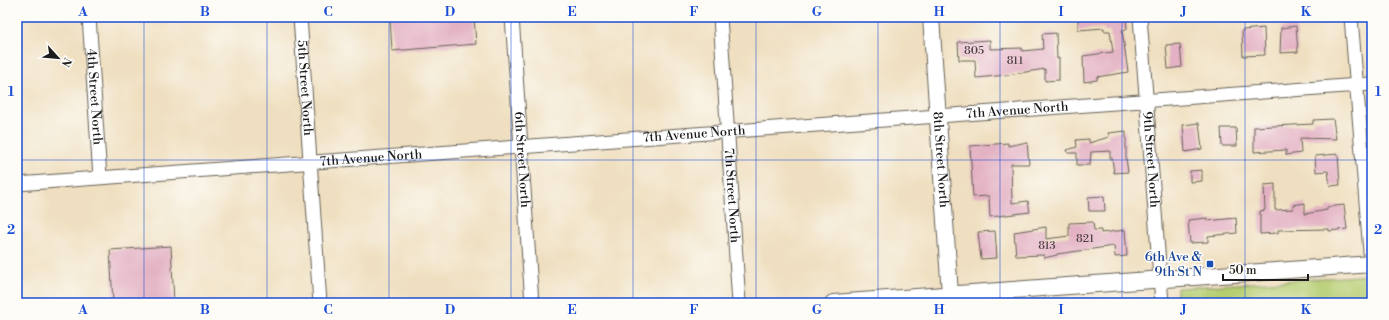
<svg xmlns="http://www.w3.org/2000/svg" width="1389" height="320" viewBox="0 0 1389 320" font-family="'Libre Bodoni',serif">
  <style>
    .green { fill: #b6cd71; stroke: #697446 }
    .building { fill: #e3b1c3 }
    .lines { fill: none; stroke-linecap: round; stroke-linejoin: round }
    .minor-casing { stroke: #666055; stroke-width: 15 }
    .tertiary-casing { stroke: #666055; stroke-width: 18 }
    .minor { stroke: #fff; stroke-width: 13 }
    .tertiary { stroke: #fff; stroke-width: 16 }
    .grid { fill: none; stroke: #1d4ed8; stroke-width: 1; stroke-opacity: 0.55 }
    .transit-dot { fill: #1a4fb4; stroke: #fdfcf7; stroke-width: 1.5 }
    .labels { text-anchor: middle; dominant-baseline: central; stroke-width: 3; stroke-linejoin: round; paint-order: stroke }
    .number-label { font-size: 11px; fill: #4e4146 }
    .street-label { font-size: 13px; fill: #1c1c1c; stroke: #fdfcf7 }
    .transit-label { font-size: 13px; fill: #164399; stroke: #fdfcf7; text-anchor: end }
    .neatline { fill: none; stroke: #1d4ed8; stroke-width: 1.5 }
    .grid-label { font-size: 13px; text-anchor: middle; font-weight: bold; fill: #1d4ed8 }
  </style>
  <rect width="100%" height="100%" fill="#fdfcf7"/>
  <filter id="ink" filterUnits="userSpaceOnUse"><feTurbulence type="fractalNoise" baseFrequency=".025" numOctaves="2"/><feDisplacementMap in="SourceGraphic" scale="8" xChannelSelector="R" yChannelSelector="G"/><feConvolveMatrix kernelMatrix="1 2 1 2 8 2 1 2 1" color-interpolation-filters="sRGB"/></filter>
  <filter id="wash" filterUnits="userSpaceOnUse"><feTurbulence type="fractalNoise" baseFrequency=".012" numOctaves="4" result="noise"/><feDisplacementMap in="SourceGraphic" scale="16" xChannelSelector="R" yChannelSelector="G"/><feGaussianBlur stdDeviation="0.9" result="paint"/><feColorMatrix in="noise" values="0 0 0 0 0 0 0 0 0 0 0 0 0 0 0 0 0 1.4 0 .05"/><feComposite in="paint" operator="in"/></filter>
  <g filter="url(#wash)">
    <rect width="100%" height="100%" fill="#efdfc0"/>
    <path class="green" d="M1372 275V303H1177V288Z"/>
    <g id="blocks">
      <path class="building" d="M390 17H474L476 44 392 51Z
        M1126 17 1127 29 1122 30 1128 72 1097 77V80L1084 82 1083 56 1113 52 1110 31H1104V28L1078 30V18Z
        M1296 26 1298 52 1280 53 1281 28Z
        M1264 28 1265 55 1243 56 1242 30Z
        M1056 33 1057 59 1059 58V80L1045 81V69L1007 75 976 78 975 60H959L958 42 990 40V49L1022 48V51L1043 49 1042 34Z
        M1180 44 1182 67 1168 69 1166 45Z
        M1333 119 1336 139 1300 138 1301 153 1286 155V150L1254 152V127L1313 124V120Z
        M1199 123 1202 149 1185 152 1183 125Z
        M1221 128H1236L1237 146H1222Z
        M1126 131V158L1128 172 1114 173 1112 158H1110V151L1091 152 1090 165H1077V153H1068L1067 150 1077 147 1076 140 1089 139V143L1109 137 1108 133Z
        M1027 142 1029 164H1011L1012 203 1028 201 1030 212 990 217 989 196 973 197 970 146 1008 143V146Z
        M1338 154 1340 185 1330 186 1328 171 1316 172 1315 156Z
        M1202 170V181L1190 182V171Z
        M1275 184V210L1293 209V205L1305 203V214L1327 210V207L1344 205 1347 229 1329 231V229L1278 230V233L1260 234V211L1265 210 1264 185Z
        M1104 196 1105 211H1089L1088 197Z
        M1207 218V221L1236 218 1237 233 1208 236V242L1190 243 1188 220Z
        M1093 222 1094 230H1101V233L1125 230 1127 256 1115 257 1114 246 1057 254V255L1044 258V255L1016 256 1014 232 1046 227V239L1069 236V223Z
        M995 231 997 258 981 259 978 232Z
        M171 246 174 303H113L110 250Z"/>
    </g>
  </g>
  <g filter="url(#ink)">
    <use href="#blocks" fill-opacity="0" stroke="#666055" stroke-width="1"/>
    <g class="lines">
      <defs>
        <g id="minor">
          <path id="s1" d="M89 17 100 177"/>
          <path id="s2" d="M300 17 320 303"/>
          <path id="s3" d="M512 17 532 303"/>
          <path id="s4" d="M720 17 739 303"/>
          <path id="s5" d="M1140 17 1162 303"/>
          <path d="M1351 17 1371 264"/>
          <path id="s6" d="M17 184 1372 84"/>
        </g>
        <g id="tertiary">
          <path id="s7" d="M931 17 950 294"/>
          <path d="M833 303 1372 264"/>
        </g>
      </defs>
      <use href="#minor" class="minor-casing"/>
      <use href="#tertiary" class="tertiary-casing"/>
      <use href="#minor" class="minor"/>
      <use href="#tertiary" class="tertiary"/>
    </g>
  </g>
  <path class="grid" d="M144 17V303M267 17V303M389 17V303M511 17V303M633 17V303M756 17V303M878 17V303M1000 17V303M1122 17V303M1245 17V303M17 160H1372"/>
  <rect class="transit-dot" x="1206" y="260" width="8" height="8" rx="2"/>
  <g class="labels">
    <g class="number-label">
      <text x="974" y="51">805</text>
      <text x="1015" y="61">811</text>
      <text x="1085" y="239">821</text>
      <text x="1047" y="246">813</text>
    </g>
    <g class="street-label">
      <text stroke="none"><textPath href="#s2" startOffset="71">5th Street North</textPath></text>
      <text stroke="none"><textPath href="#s1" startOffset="80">4th Street North</textPath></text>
      <text stroke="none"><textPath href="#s6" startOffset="1003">7th Avenue North</textPath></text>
      <text stroke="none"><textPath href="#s6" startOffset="679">7th Avenue North</textPath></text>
      <text stroke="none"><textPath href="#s6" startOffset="355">7th Avenue North</textPath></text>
      <text stroke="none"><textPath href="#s3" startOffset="143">6th Street North</textPath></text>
      <text stroke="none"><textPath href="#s7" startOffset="143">8th Street North</textPath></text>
      <text stroke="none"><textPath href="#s5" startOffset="143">9th Street North</textPath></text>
      <text stroke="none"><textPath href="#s4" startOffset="179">7th Street North</textPath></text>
    </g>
    <g class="transit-label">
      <text x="1202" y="257">6th Ave &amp;<tspan x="1202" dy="15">9th St N</tspan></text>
    </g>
  </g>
  <rect width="1389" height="320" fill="none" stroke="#fdfcf7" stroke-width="44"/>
  <g transform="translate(58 58) rotate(117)" stroke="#fdfcf7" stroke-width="3" paint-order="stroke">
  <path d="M0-3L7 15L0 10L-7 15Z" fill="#1c1c1c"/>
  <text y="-6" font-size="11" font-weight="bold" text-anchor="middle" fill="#1c1c1c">N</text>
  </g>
  <path d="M1223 274v6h85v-6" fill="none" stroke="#1c1c1c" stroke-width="2"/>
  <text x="1229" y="274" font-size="12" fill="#1c1c1c" stroke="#fdfcf7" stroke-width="3" paint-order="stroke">50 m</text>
  <rect x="22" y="22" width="1345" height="276" class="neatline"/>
  <g class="grid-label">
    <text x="83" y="16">A</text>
    <text x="205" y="16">B</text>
    <text x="328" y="16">C</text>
    <text x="450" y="16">D</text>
    <text x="572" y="16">E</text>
    <text x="694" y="16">F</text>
    <text x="817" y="16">G</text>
    <text x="939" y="16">H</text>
    <text x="1061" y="16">I</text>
    <text x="1184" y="16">J</text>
    <text x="1306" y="16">K</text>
    <text x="11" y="96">1</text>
    <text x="1378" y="96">1</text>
    <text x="11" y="234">2</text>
    <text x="1378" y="234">2</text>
    <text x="83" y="314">A</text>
    <text x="205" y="314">B</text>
    <text x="328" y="314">C</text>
    <text x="450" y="314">D</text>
    <text x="572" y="314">E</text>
    <text x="694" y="314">F</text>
    <text x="817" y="314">G</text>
    <text x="939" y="314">H</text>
    <text x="1061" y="314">I</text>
    <text x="1184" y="314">J</text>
    <text x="1306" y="314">K</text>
  </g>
</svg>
